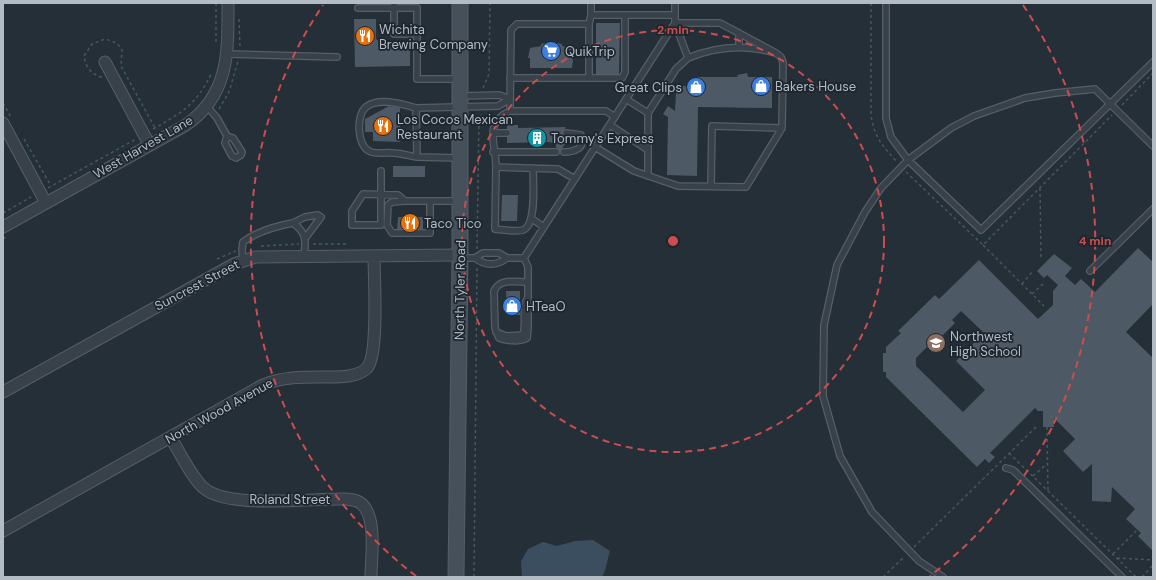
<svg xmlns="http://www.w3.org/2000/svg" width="1156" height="580" viewBox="0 0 1156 580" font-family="'DM Sans',sans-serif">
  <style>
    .water { fill: #3b4e60 }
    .building { fill: #4d5964; fill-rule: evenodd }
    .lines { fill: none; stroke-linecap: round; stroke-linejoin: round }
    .lane-casing { stroke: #565e67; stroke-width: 8 }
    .street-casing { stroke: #565e67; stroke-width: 13 }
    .secondary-casing { stroke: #565e67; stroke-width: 17 }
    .path { stroke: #465859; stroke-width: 1.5; stroke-dasharray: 3 3; stroke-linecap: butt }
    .lane { stroke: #384049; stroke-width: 5.5 }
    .street { stroke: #384049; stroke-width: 11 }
    .secondary { stroke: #46505b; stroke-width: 15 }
    .ring { fill: none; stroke: #cd4d4f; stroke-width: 2; stroke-dasharray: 7 5 }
    .labels { text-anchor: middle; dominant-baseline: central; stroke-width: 3.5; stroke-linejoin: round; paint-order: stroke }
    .poi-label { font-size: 13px; fill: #b3bbc5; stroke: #1d252e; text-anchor: start }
    .street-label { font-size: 13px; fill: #b3bbc5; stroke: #1d252e }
    .centre { fill: #cd4d4f; stroke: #1d252e; stroke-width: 2 }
    .ring-label { font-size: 12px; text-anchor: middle; font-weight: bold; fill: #cd4d4f; stroke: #1d252e; stroke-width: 3.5; stroke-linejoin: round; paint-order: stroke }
  </style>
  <rect width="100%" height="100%" fill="#242f38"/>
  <path class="water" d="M593 540 610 551C607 560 607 568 602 577H522L521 561 528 549 543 542 557 546 575 541Z"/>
  <path class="building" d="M354 19H376V39L383 44H410V66L355 67Z
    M596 23H620L619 74H596Z
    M545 43H557L562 44V46L572 48V51H574L572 68H530V58H528L530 48 541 46V44Z
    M747 73 748 77H772V108L698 107 697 176 667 175 668 117 663 114 668 106 675 111 676 93 680 86H689V82H697V77H738L737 75Z
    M389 106 400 108V142L373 141V132H365V119Z
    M507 125H518V128L566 127 562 133 566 137V143L560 151 556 148V145L550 142 507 143V137L511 133 507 129Z
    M393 166H425V177H393Z
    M502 195H518L517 221H501Z
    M398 217H423V229H397Z
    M1138 248 1153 262V304L1126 332 1153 358V551L1138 536 1141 533 1126 519 1135 509 1112 487 1111 502 1092 501V464L1083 472 1063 451 1075 439 1054 418V427H1043V411H1038L1035 408 990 453 995 457 989 463 985 459 977 467 886 377V372H883V353H886V347L901 333 898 331 935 295 939 299 979 260 1038 319 1053 305V291L1058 285 1047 275 1044 278 1037 271 1054 254 1072 268 1065 276 1075 285 1081 279 1095 292ZM961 311 984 333 956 361 985 390 963 412 916 366V358L927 347 929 349 955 323 952 320Z
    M506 291H520V315H507Z"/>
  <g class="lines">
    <defs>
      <path id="lane" d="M394 3V34H417V79H459
        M591 3V15H675
        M886 3V118L891 137 908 160 981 230 1153 62
        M358 8H417V34
        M591 15 589 24H517L511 30 510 111H606L615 117
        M739 33V47
        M227 54 337 57
        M510 78H589V24
        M589 78H622L625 72V15
        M462 96 499 95 510 99
        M626 99 648 113
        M206 105 217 118 227 136 233 138 242 152 241 155 236 158 232 156 225 143 227 136
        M416 108C403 104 379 97 366 107 356 115 357 145 369 151 375 155 385 152 393 153 401 153 409 156 417 157
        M510 111C483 123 496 144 496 167L558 169 575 179
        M610 125 648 150
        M494 133H507
        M595 147 634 171 678 186 746 187 782 128 783 62 781 57 776 53 720 23H675L688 58C717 46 746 44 776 53
        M493 152H556
        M564 152C575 152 586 148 581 135L566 133
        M459 158 417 157 416 108 498 106 510 99
        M496 167 495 229C503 230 516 232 523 230 537 225 533 181 533 168
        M381 171V225H352V211L363 194 398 195 405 201H460
        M648 176V113L676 69 688 58
        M711 186 712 126 782 128
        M405 201 392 202 388 205 387 225 392 233H430V201
        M532 219 544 227
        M293 223 305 217 318 215 321 217 306 237
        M461 258H475L483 253H499L507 258H524L675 23V3
        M475 258C485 266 497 266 507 258
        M524 258 528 267V328L527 338C520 342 506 341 499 338L495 328 494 291C500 278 515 282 528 282
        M243 261 242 250 243 242C258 231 276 226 293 223 307 233 306 241 304 256
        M1090 271 1153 209
        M496 332 506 336 523 335C527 322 521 309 528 297
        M1006 468 1013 470 1122 577
        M943 577 919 561 872 512 840 456 823 396 824 325 837 265 865 212 881 188 908 160 951 128 974 116 1025 98 1055 93 1095 89 1153 146"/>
      <path id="street" d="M105 62 149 144
        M3 123 46 203
        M3 227 186 125C230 94 228 51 228 3
        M3 392 234 264 256 257 460 255
        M171 438C179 451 193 480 205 489 230 509 313 498 347 499 351 500 356 500 359 502 378 513 371 558 371 577
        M3 531 263 385C284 376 307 377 329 377 341 377 358 377 367 368 379 355 374 277 374 257"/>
      <path id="secondary" d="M456 577 460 258V3"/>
    </defs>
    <use href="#lane" class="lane-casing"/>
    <use href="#street" class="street-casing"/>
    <use href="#secondary" class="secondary-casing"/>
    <path class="path" d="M216 3V43
      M489 3H563
      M871 3V115C874 137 882 145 897 162
      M239 19 240 47
      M102 77C91 75 85 66 84 56L92 44 105 39 117 43 122 50 121 66 155 128
      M483 88 489 74 490 4
      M3 103 11 117
      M1122 105 1153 73
      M219 109 229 92 238 61
      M153 129C182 113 198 103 212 72
      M24 139 51 186
      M906 172 983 245 1112 115
      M48 188 136 139
      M1040 188 1041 259
      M3 213 31 197
      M3 239 8 236
      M313 244H346
      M983 245 1044 306
      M261 246 299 244
      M477 249 479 120 482 114
      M217 259 236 251
      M1022 284 1033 271
      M1032 294 1044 283
      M1047 427 1048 490
      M1009 453 1136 577
      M1033 476 1048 463
      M914 547 1038 425
      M1113 554 1137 530
      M1117 558 1153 560
      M474 577 477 267
      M883 577 904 557
      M1142 577 1153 565"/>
    <use href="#lane" class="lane"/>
    <use href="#street" class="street"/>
    <use href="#secondary" class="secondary"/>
  </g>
  <g class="ring">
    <circle cx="673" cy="241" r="211"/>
    <path d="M416 576A422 422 0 0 1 323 5M1023 5A422 422 0 0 1 930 576"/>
  </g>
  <defs>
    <symbol id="restaurant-disc" viewBox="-11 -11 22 22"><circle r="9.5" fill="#e8710a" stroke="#1d252e"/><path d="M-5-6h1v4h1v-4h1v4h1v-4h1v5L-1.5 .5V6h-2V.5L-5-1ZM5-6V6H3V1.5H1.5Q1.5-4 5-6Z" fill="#fff"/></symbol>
    <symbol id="supermarket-disc" viewBox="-11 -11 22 22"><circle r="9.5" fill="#3f7fe0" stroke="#1d252e"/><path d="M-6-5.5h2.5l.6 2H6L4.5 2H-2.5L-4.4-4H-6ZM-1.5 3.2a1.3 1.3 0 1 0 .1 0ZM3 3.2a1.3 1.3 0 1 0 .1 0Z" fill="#fff"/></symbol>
    <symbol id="shop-disc" viewBox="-11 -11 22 22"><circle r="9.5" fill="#3f7fe0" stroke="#1d252e"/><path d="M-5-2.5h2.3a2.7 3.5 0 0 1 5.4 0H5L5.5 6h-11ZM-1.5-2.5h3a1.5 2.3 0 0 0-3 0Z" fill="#fff"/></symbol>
    <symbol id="building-disc" viewBox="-11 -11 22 22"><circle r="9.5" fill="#0f9aa8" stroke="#1d252e"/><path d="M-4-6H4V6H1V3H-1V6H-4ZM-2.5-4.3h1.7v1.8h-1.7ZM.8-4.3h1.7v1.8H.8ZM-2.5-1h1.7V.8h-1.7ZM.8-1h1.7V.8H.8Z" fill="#fff"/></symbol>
    <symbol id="school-disc" viewBox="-11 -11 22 22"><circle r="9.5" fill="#8d6e63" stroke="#1d252e"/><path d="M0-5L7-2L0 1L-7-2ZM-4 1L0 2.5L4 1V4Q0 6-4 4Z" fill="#fff"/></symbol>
  </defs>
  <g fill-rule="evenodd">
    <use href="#restaurant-disc" x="354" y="25" width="22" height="22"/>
    <use href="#supermarket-disc" x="540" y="40" width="22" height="22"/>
    <use href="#shop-disc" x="750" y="75" width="22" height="22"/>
    <use href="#shop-disc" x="685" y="76" width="22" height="22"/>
    <use href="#restaurant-disc" x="372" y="115" width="22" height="22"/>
    <use href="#building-disc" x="526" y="127" width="22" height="22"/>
    <use href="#restaurant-disc" x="399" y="212" width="22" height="22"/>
    <use href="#shop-disc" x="501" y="295" width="22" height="22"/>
    <use href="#school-disc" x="925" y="332" width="22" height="22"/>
  </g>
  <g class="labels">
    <g class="poi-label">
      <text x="379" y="29">Wichita<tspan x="379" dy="15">Brewing Company</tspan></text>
      <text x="565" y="51">QuikTrip</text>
      <text x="775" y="86">Bakers House</text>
      <text x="682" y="87" text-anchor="end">Great Clips</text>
      <text x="397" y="119">Los Cocos Mexican<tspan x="397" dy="15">Restaurant</tspan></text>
      <text x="551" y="138">Tommy's Express</text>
      <text x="424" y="223">Taco Tico</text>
      <text x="526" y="306">HTeaO</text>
      <text x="950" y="336">Northwest<tspan x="950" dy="15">High School</tspan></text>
    </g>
    <g class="street-label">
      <text transform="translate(143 147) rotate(-30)">West Harvest Lane</text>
      <text transform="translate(197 285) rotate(-28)">Suncrest Street</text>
      <text transform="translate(460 290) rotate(-89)">North Tyler Road</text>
      <text transform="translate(219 411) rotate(-29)">North Wood Avenue</text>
      <text x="290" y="499">Roland Street</text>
    </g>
  </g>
  <circle cx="673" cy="241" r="6" class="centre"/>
  <g class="ring-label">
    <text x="673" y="34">2 min</text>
    <text x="1095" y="245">4 min</text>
  </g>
  <rect width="1156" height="580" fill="none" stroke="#b3bbc5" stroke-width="8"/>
</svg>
